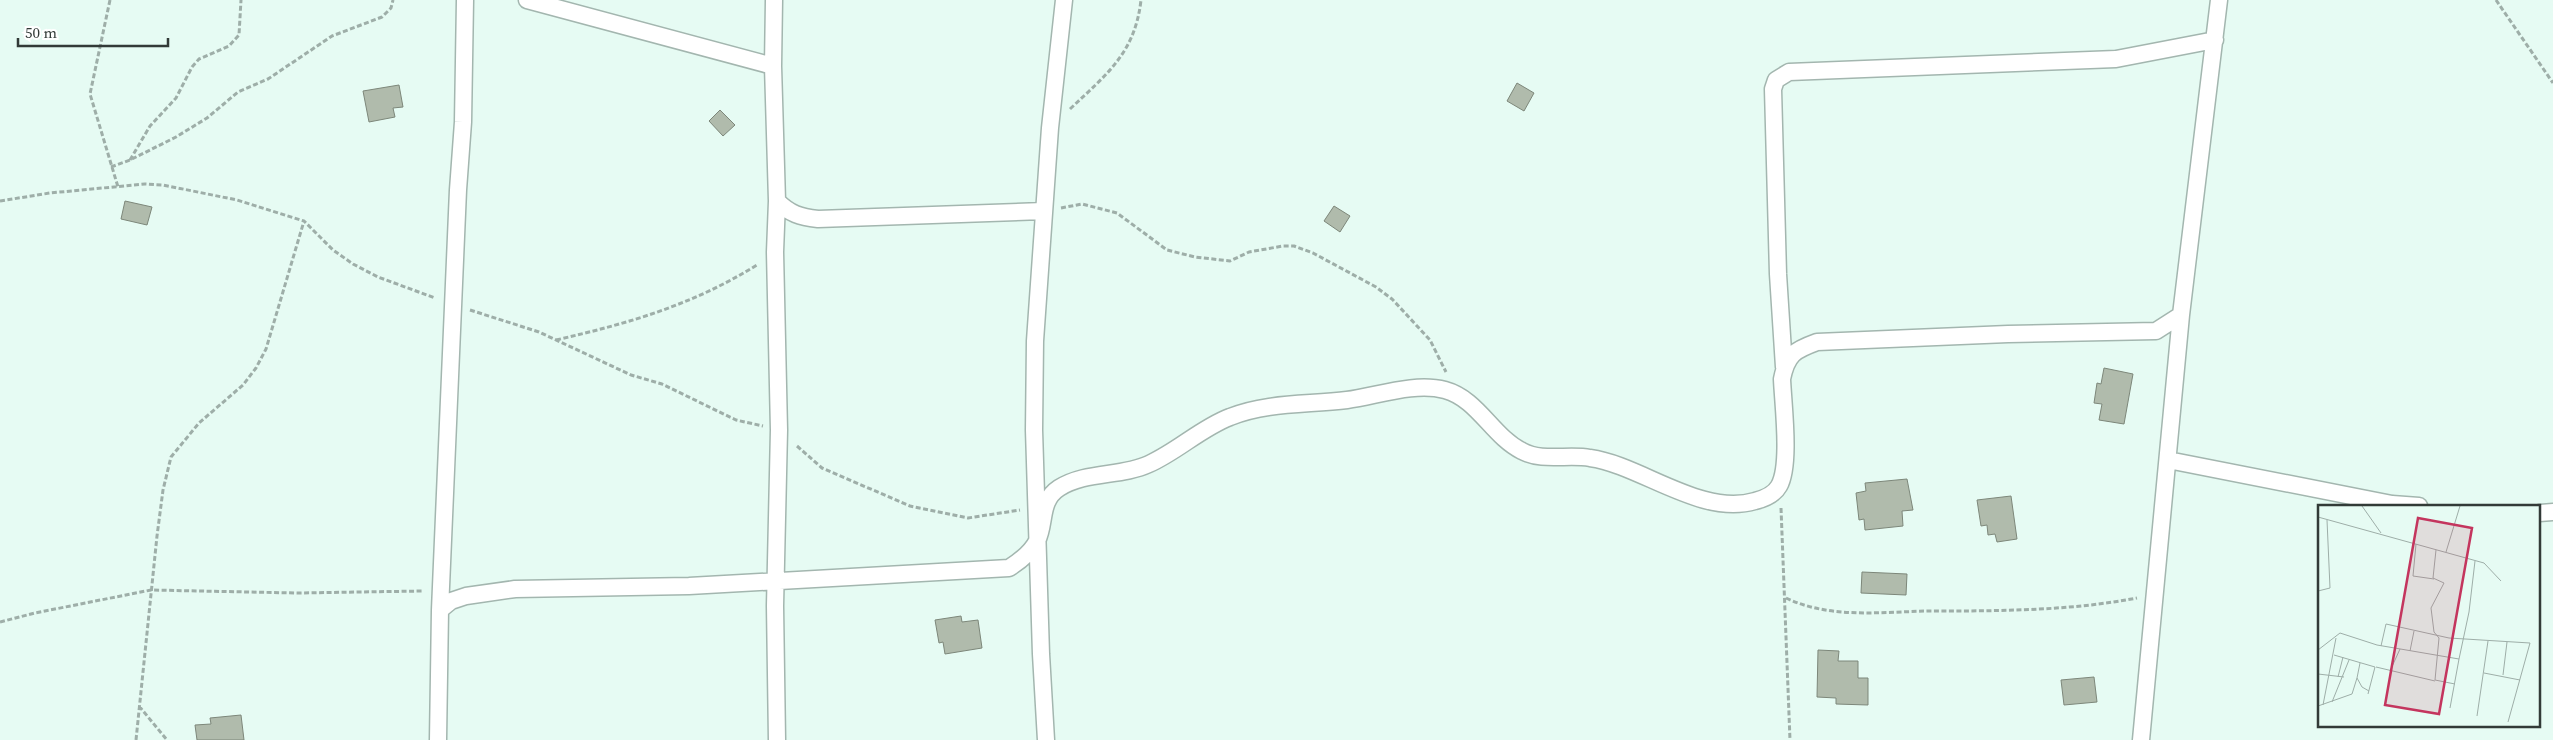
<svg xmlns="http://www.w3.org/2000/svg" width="2553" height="740" viewBox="0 0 2553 740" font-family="'Source Serif 4',serif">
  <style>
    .building { fill: #b0bbac; stroke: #7d877a }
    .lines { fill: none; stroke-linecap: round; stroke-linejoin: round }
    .minor-casing { stroke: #a3b6af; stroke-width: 19 }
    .path { stroke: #9eaea8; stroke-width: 3; stroke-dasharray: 5 2.5; stroke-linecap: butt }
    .minor { stroke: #fff; stroke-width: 16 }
    .inset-road { fill: none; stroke: #9eaea8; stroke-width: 1 }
    .view { fill: #c4355e; fill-opacity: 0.15; stroke: #c4355e; stroke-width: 2.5 }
    .inset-edge { fill: none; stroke: #323a37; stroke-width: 2.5 }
  </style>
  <rect width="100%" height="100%" fill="#e6fbf3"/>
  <path class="building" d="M1517 83 1534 93 1524 111 1507 101Z
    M399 85 403 107 393 108 395 117 369 122 363 91Z
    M720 110 735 125 723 136 709 121Z
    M125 201 152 207 147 225 121 219Z
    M1334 206 1350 216 1340 232 1324 221Z
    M2104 368 2133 374 2124 424 2099 420 2102 404 2094 403 2097 383 2101 384Z
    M1907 479 1913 510 1902 511 1903 526 1865 530 1864 519 1859 520 1856 493 1866 491 1865 483Z
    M2011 496 2017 539 1997 542 1995 534 1988 535 1987 525 1981 526 1977 500Z
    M1862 572 1907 574 1906 595 1861 593Z
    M961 616 962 622 978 620 982 648 945 654 943 642 939 643 935 620Z
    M1818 650 1839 651 1838 661H1858V678H1868V705L1836 704V698L1817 697Z
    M2094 677 2097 702 2064 705 2061 680Z
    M241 715 244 740H197L195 725 211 724 210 718Z"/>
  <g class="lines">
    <defs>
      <path id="minor" d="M527 0 773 66
        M774 0 773 66 777 201 775 252 779 430 775 606 777 740
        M777 201C790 214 800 217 818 219L1043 211
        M1784 367 1778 274 1773 89 1776 80 1789 72 2116 59 2215 40
        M2168 460 2392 504 2419 506
        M2539 513 2553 512
        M440 610 458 190 463 122 465 0
        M438 740 440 610 451 601 466 596 515 589 689 586 1009 568C1020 561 1031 553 1037 541 1046 523 1039 501 1059 488 1086 471 1121 477 1149 464 1178 451 1201 428 1230 417 1267 402 1308 405 1347 400 1377 396 1414 382 1445 390 1478 399 1492 436 1522 451 1542 462 1568 454 1590 458 1641 465 1701 517 1755 501 1763 499 1774 495 1779 486 1791 465 1783 404 1782 379 1787 354 1795 350 1817 342L2008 334 2156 331 2181 315
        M1046 740 1041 654 1034 430 1035 341 1050 128 1064 0
        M2141 740 2181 315 2219 0"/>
    </defs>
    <use href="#minor" class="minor-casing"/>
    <path class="path" d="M110 0 90 94 118 187
      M2496 0 2553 83
      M1070 109C1107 74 1135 53 1141 0
      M130 160 150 126 176 98 192 67 199 59 229 46 239 35 241 0
      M111 167 130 160 176 137 207 118 238 92 268 79 332 36 382 17 391 8 393 0
      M0 201 50 193 145 184 163 185 237 200 304 221 333 250 353 264 378 277 435 298
      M1061 208 1082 204 1117 213 1167 250 1195 257 1230 261 1249 252 1283 246H1294L1313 253 1376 287 1392 299 1430 340 1446 372
      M470 310 539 332 631 375 662 384 736 420 763 426
      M556 340C630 323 692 305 757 265
      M797 446 822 468 910 506 968 518 1020 510
      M1781 508 1790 740
      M1786 598C1830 619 1881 612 1928 611 1998 611 2069 611 2137 598
      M0 622 35 613 151 590 297 593 423 591
      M139 706 167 740
      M136 740 157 536 163 490 171 457 199 423 243 385 256 368 266 349 304 221"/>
    <use href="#minor" class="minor"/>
  </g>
  <g transform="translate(2318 505)">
    <rect width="222" height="222" fill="#e6fbf3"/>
    <path class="inset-road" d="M44 1 63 28M0 12 166 58 183 76M98 39 95 71 116 74M118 45 115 73 126 78 113 103 116 127 121 133 117 175 137 179M128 47 142 1M0 86 12 83 9 15M63 141 68 119 131 133 212 138 190 217M0 145 22 128 59 140 141 154 132 203M92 146 96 126M16 150 57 162 50 189M141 154 151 107 157 56M42 158 39 173 44 182 51 186M58 162 117 176M72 166 82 144M166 168 202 175M0 169 26 172M185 170 189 137M20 172 25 152M14 197 31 155M5 200 18 133M0 201 34 189 39 173M159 211 170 136"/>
    <path class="view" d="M100 13 154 23 121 209 67 200Z"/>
    <rect width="222" height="222" class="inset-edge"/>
  </g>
  <path d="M18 38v8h150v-8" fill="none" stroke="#323a37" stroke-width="2.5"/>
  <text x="25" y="38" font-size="15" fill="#323a37" stroke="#ffffff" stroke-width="4" paint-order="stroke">50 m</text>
</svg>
